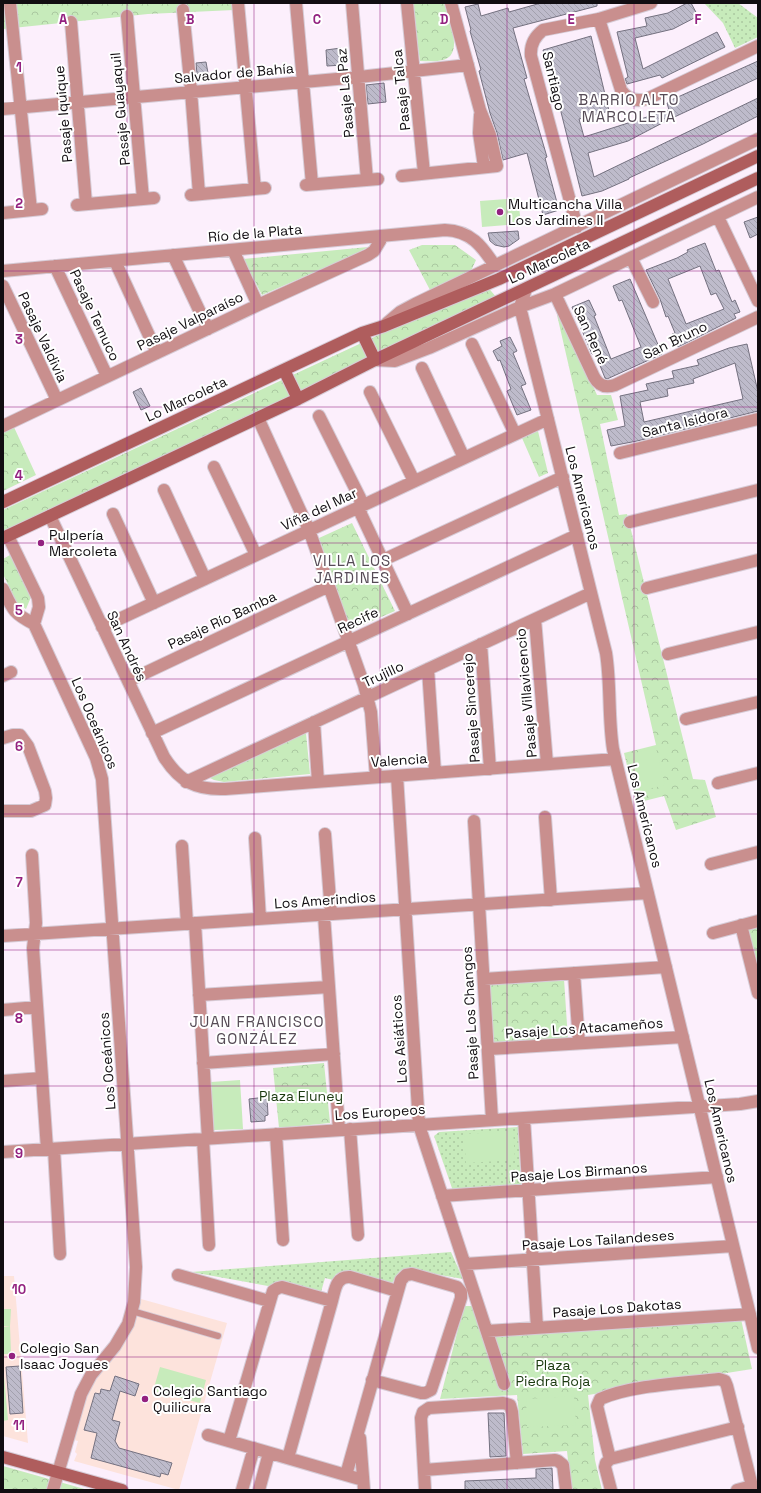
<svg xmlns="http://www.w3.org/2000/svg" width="761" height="1493" viewBox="0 0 761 1493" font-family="'Space Grotesk',sans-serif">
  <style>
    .education { fill: #fde3dc }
    .grass { fill: url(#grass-dots) }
    .forest { fill: url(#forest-crowns) }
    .garden { fill: #c7ebbb }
    .building { fill: url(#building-back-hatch); stroke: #747180; fill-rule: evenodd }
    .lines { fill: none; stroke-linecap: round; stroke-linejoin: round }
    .lane-casing { stroke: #d6cbd6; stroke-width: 8 }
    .street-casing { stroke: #d6cbd6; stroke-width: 14 }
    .secondary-casing { stroke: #d6cbd6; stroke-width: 14 }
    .lane { stroke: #c98f8e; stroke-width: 6 }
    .street { stroke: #c98f8e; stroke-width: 12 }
    .secondary { stroke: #af5d5d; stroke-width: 12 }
    .grid { fill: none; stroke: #932180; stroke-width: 1; stroke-opacity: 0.55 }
    .poi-dot { fill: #932180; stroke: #fff; stroke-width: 1.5 }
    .labels { text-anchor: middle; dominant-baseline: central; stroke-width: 4; stroke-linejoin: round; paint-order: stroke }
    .street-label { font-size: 14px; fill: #110d11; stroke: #fff }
    .poi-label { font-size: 14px; fill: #110d11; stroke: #fff; text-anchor: start }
    .park-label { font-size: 14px; fill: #1b390f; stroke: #fff }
    .neighbourhood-label { font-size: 15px; letter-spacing: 1px; fill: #564b56; stroke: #fff }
    .grid-label { font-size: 13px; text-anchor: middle; font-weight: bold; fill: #932180; stroke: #fff; stroke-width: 4; stroke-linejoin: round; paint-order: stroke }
  </style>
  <defs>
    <pattern id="grass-dots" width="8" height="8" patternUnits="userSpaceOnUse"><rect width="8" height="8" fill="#c7ebbb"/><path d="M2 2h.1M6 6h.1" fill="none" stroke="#aac8a0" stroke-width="1.8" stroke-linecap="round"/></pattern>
    <pattern id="forest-crowns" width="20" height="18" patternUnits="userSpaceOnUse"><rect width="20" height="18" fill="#c7ebbb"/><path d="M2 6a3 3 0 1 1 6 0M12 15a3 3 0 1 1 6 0" fill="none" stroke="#aac8a0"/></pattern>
    <pattern id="building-back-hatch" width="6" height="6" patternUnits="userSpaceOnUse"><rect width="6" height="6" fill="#bebbcb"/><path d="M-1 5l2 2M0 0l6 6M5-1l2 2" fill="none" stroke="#a2a0ad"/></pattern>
  </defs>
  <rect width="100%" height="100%" fill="#fceffc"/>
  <path class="education" d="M3 1276H14L28 1443 3 1436Z
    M141 1299 227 1323 179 1490 74 1461 77 1454 75 1452 78 1441 74 1440 88 1391 94 1381 127 1339 135 1322Z"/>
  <path class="grass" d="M704 3H738L758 18V37L735 48 723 23Z
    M518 1127 521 1187 453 1191 434 1136 439 1132Z
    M451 1252 463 1279 406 1269 400 1271 392 1283 345 1272 336 1274 333 1280 325 1278 321 1292 277 1283 268 1286 191 1272Z"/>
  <path class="forest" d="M3 3H233L234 10 148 14 3 29Z
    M412 3H444C448 18 465 54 443 60 436 62 427 61 420 61Z
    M422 245H455L476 260 471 271 430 290 409 250Z
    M368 247 354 255 262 295 243 259Z
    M486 285 497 298 3 532V510Z
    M557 315 561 316 597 395H611L618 420 600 424 619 515 627 514 693 779 705 780 716 817 676 830 664 796 636 803 624 753 656 745Z
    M13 425 36 475 3 491V430Z
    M538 431 548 473 539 477 522 438Z
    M352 523 395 611 351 630 319 538Z
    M10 555 31 597 26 609 16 602 3 574V559Z
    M306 733 310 774 224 782 214 780 208 777Z
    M758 927V972L748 930Z
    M564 979 568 1040 493 1045 489 984Z
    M324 1063 330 1123 279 1128 273 1068Z
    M464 1306H473L482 1335 741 1319 752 1369 588 1395 595 1460 602 1490H571L567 1451 523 1454 517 1395 440 1399Z
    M3 1466 88 1490H3Z"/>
  <path class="garden" d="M518 198 521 224 482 227 480 201Z
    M656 748 665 785 635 792 626 755Z
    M240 1080 243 1129 214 1130 211 1082Z
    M513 1131 515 1160 466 1163 464 1134Z
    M3 1309H11L10 1326H3Z
    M10 1326 11 1354H3V1327Z
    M3 1365 8 1420 3 1421Z
    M160 1367 206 1380 200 1403 153 1391Z
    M574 1396 576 1425 527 1427 526 1399Z"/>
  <path class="building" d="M541 3H597V6L513 28 527 78 524 79 547 157 545 158 559 210 543 215 527 153 503 160 497 133 490 113 479 71 481 70 470 31 471 30 465 7 478 4 481 16 508 8 509 12Z
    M687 3H691L698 16 673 29 635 38 643 69 717 32 725 47 662 78 660 75 627 84 625 79 628 77 617 32 647 26 645 18 668 13Z
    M591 36 609 111 579 119 584 137 669 110 667 103 670 102 669 101 758 61V78L668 120 628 141 588 153 594 177 758 98V116L703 144 629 178V179L602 191 582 196 558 100 543 50Z
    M341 48 343 65 327 66 326 50Z
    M206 62 208 73 197 74 196 63Z
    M384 83 386 102 368 104 366 85Z
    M758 217V234L750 238 744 222Z
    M518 231 519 239 509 246 504 247 495 245 490 241 488 233Z
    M705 243 716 271 719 270 732 302 735 300 740 312 734 314 736 318 678 347 672 334 675 333 668 316 666 317 660 299 646 270 677 258 688 252 687 250ZM700 266 711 295 716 293 724 309 686 324 668 279Z
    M630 279 662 354 607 379 605 378 595 353 592 354 572 307 589 300 596 315 594 316 611 359 641 347 622 300 619 301 613 286Z
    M510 337 517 351 513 353 526 384 521 386 531 410 517 415 507 391 511 389 500 360 498 361 493 351 502 346 500 341Z
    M747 344 758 392V411L637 441 611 446 607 430 625 426 620 396 648 390 646 384 674 378 672 371 699 365 697 360 729 348ZM735 363 743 399 644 422 640 402 668 396 667 389 694 383 693 379Z
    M141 388 150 406 141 410 133 392Z
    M267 1097 268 1115 265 1116V1121L251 1122 249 1099Z
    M20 1366 23 1413 10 1414 6 1367Z
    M115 1376 139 1384 135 1396 120 1391 112 1420 120 1422 115 1441 119 1448 172 1463 168 1475 161 1473 160 1477 91 1458 97 1433 84 1430 95 1393 100 1394 101 1389 110 1391Z
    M488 1413H504L506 1456 490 1457Z
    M552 1468 553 1490H465V1481L536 1478V1469Z"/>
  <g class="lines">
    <defs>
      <path id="lane" d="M132 1311 218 1336"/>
      <path id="street" d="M10 3 31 210
        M238 3 255 189
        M296 3 312 184
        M352 3 367 180
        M407 3 424 173
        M183 10 191 91 199 194
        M127 16 143 199
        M599 19 621 90C627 99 636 102 647 99L758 46
        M71 22 86 204
        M3 109 359 77 468 65
        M480 115 479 133 484 167
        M402 176 497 166 490 135 480 110 451 3
        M306 185 378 179
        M191 195 265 188
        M77 205 154 198
        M3 213 42 209
        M718 217 758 301
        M577 227 531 56C530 45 534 37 543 30L599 19 651 3
        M233 250 258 305
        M173 255 208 329
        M631 258 653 302
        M115 261 157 353
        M55 266 107 376
        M3 271 445 230C471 231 482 246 495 266
        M3 286 57 400
        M526 289 520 307 606 653C611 685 608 717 613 749L758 1348
        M555 294 594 377C599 386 606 388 615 385L758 317
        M387 323 400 312 415 304 758 139
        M472 344 515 434
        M375 360 395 361 429 348 520 307 555 294 758 197
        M422 368 464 458
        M370 392 414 481
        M319 416 360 498 361 514 408 614
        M258 418 309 530 364 685 371 712 376 777
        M3 426 258 305 368 255 374 251 383 236
        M620 453 758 419
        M214 467 256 555
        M164 490 205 579
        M113 514 154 603
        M50 516 164 757C180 782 196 790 225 789L615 759
        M630 522 758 490
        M8 536 38 598 39 607 34 624
        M383 560 563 477
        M647 588 758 560
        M3 589C13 610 13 613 34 624L96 758 102 779 136 1267 134 1302 128 1324 115 1346 91 1375 81 1394 53 1490
        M535 619 547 764
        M102 627 548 419
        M481 644 490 769
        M668 654 758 632
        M428 669 435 773
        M3 676 11 672
        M128 681 329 586
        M686 719 758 702
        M314 722 318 782
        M152 733 577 535
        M3 738 13 735H20L28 746 45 791 46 798 45 805 31 811H3
        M397 776 419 1125 504 1384
        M186 782 591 593
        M718 783 758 773
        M545 817 551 900
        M474 821 492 1120
        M325 834 331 914
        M255 838 260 919
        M182 846 187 924
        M32 855 36 923 33 948 47 1149
        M711 864 758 852
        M324 915 339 1130
        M195 923 208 1139
        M741 925 758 993
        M713 933 758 921
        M3 936 648 893
        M574 973 579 1043
        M484 979 666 967
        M199 995 329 987
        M3 1010 37 1007
        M488 1049 683 1037
        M203 1063 334 1054
        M3 1081 42 1078
        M524 1118 537 1328
        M350 1129 358 1235
        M276 1134 283 1240
        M203 1139 209 1245
        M54 1149 60 1254
        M3 1152 740 1104 758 1101
        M442 1196 717 1177
        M465 1264 733 1246
        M178 1275 269 1301
        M487 1331 750 1314
        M208 1435 363 1480
        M360 1438 364 1490
        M229 1441 273 1291 278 1288 282 1287 332 1301
        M288 1458 332 1301C335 1290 336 1276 350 1277L397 1291
        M610 1459 597 1406 600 1399C631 1385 685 1383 719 1379L725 1381 727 1386 753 1490
        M424 1470 555 1460 558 1461 563 1465 566 1490
        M346 1475 401 1280 406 1275 412 1274 457 1287 461 1292V1298L431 1390 425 1393H421L372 1380
        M242 1490 254 1448
        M259 1490 269 1453
        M425 1490 421 1418 423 1412 429 1408 503 1403 510 1405 512 1412 517 1463
        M611 1490 605 1467 606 1463 610 1459 738 1427
        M737 1490 752 1486"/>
      <path id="secondary" d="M362 333 375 360
        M284 370 298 399
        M3 502 362 333 384 326 499 279 758 156
        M3 538 298 399 375 360 758 178
        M3 1457 122 1490"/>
    </defs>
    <use href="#lane" class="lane-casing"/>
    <use href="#street" class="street-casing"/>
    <use href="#secondary" class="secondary-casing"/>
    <use href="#lane" class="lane"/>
    <use href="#street" class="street"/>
    <use href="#secondary" class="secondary"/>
  </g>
  <path class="grid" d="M127 3V1490M254 3V1490M380 3V1490M507 3V1490M634 3V1490M3 136H758M3 271H758M3 407H758M3 543H758M3 679H758M3 814H758M3 950H758M3 1086H758M3 1222H758M3 1357H758"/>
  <g class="poi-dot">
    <circle cx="500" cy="212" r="4"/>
    <circle cx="41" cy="543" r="4"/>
    <circle cx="12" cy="1356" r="4"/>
    <circle cx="145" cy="1399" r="4"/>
  </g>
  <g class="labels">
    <g class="street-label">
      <text transform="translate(234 73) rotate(-5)">Salvador de Bahía</text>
      <text transform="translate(554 81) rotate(77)">Santiago</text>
      <text transform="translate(401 90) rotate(-96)">Pasaje Talca</text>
      <text transform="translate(345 93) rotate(-95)">Pasaje La Paz</text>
      <text transform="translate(120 109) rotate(-95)">Pasaje Guayaquil</text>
      <text transform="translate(63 114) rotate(-95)">Pasaje Iquique</text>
      <text transform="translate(255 233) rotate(-5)">Río de la Plata</text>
      <text transform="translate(549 261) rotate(-25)">Lo Marcoleta</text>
      <text transform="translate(95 315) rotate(65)">Pasaje Temuco</text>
      <text transform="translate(190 321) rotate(-26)">Pasaje Valparaíso</text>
      <text transform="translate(591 335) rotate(65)">San René</text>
      <text transform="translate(43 337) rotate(65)">Pasaje Valdivia</text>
      <text transform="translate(675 340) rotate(-26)">San Bruno</text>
      <text transform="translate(186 399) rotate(-25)">Lo Marcoleta</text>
      <text transform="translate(685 422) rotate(-14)">Santa Isidora</text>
      <text transform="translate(583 498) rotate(76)">Los Americanos</text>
      <text transform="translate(319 509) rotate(-25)">Viña del Mar</text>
      <text transform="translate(222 620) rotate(-25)">Pasaje Río Bamba</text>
      <text transform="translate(358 620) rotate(-25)">Recife</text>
      <text transform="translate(127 646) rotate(65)">San Andrés</text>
      <text transform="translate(383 674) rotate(-25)">Trujillo</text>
      <text transform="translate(526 693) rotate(-95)">Pasaje Villavicencio</text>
      <text transform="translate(471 708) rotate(-94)">Pasaje Sincerejo</text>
      <text transform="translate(95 723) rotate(67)">Los Oceánicos</text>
      <text transform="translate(399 760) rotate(-4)">Valencia</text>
      <text transform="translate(645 816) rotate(76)">Los Americanos</text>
      <text transform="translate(325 900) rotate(-4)">Los Amerindios</text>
      <text transform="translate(470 1013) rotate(-93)">Pasaje Los Changos</text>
      <text transform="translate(584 1028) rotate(-4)">Pasaje Los Atacameños</text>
      <text transform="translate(399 1039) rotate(-94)">Los Asiáticos</text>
      <text transform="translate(107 1061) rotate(-94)">Los Oceánicos</text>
      <text transform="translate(380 1112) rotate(-4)">Los Europeos</text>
      <text transform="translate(721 1131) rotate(77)">Los Americanos</text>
      <text transform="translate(579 1172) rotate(-4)">Pasaje Los Birmanos</text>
      <text transform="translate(598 1240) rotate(-4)">Pasaje Los Tailandeses</text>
      <text transform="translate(617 1308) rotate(-4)">Pasaje Los Dakotas</text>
    </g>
    <g class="poi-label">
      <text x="508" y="204">Multicancha Villa<tspan x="508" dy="16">Los Jardines II</tspan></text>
      <text x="49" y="535">Pulpería<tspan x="49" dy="16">Marcoleta</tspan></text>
      <text x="20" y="1348">Colegio San<tspan x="20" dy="16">Isaac Jogues</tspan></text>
      <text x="153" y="1391">Colegio Santiago<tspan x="153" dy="16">Quilicura</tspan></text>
    </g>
    <g class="park-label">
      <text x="301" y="1096">Plaza Eluney</text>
      <text x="553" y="1365">Plaza<tspan x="553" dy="16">Piedra Roja</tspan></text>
    </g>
    <g class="neighbourhood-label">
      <text x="629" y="99">BARRIO ALTO<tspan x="629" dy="17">MARCOLETA</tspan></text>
      <text x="352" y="560">VILLA LOS<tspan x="352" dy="17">JARDINES</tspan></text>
      <text x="257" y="1021">JUAN FRANCISCO<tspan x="257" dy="17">GONZÁLEZ</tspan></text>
    </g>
  </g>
  <g class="grid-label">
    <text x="63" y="24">A</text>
    <text x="190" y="24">B</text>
    <text x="317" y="24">C</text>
    <text x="444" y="24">D</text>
    <text x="571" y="24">E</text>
    <text x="698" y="24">F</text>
    <text x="19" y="72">1</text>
    <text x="19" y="208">2</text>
    <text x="19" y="344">3</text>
    <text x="19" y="480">4</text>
    <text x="19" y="615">5</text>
    <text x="19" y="751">6</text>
    <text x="19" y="887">7</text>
    <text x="19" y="1023">8</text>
    <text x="19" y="1158">9</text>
    <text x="19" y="1294">10</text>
    <text x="19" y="1430">11</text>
  </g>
  <rect width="761" height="1493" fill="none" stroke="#110d11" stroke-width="8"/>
</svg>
